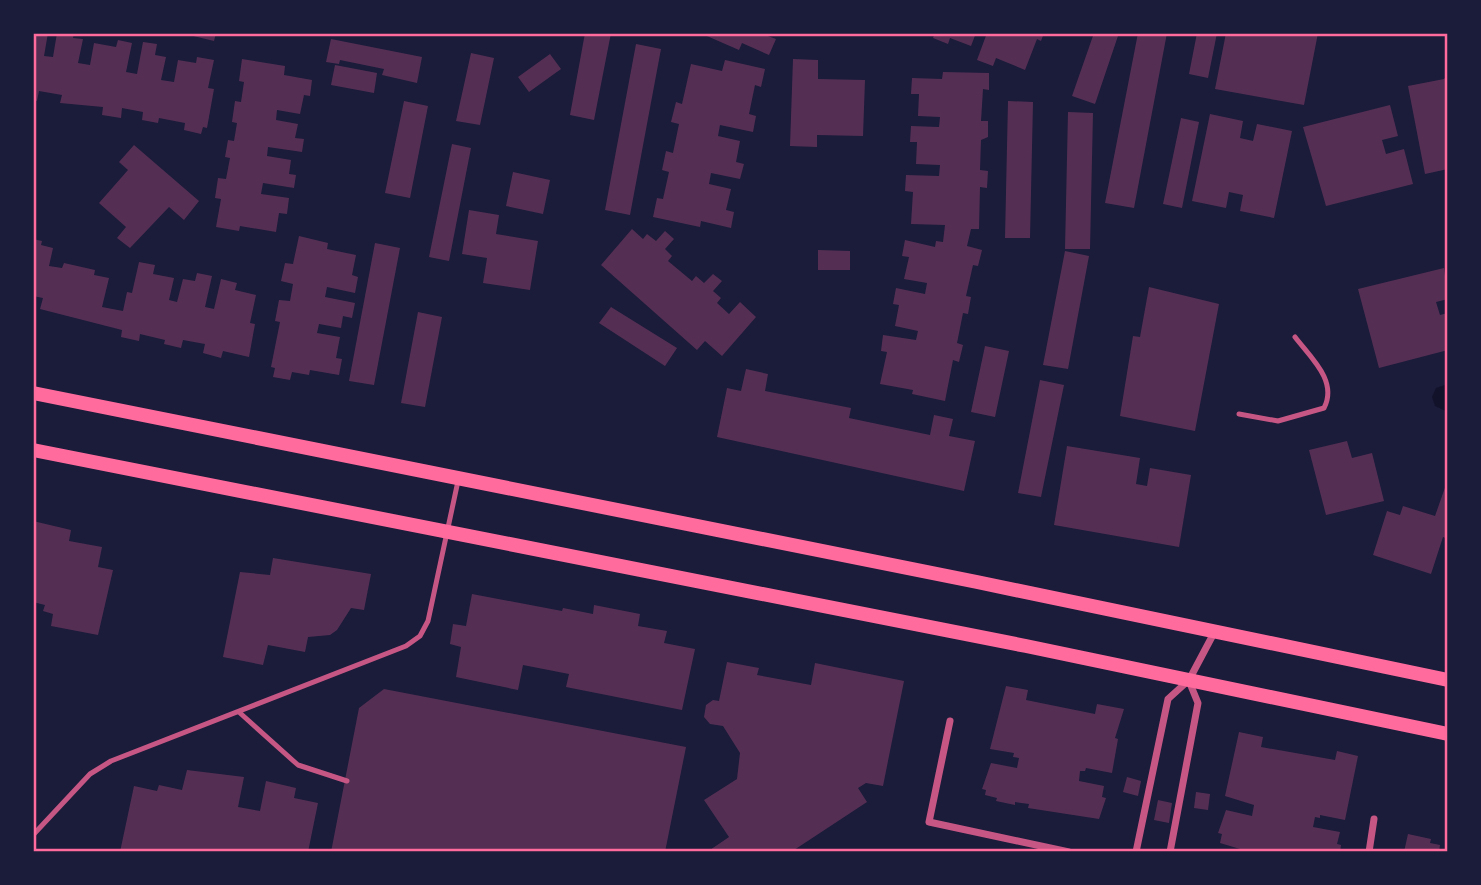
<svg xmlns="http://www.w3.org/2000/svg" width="1481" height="885" viewBox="0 0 1481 885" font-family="Figtree,sans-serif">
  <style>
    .water { fill: #12122b }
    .building { fill: #542f53 }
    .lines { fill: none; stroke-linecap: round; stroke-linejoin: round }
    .service { stroke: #c65784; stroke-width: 5 }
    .minor { stroke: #c65784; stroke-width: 7 }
    .secondary { stroke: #ff6b9d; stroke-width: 14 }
    .neatline { fill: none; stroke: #ff6b9d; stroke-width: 2.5 }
  </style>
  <rect width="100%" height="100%" fill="#1b1b3a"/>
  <path class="water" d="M1448 384V412L1435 406 1432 397 1436 388Z"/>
  <path class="building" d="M33 33H48L44 56 53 57 57 33H74L73 38 83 39 78 63 90 65 94 43 116 47 118 40 132 43 126 72 137 74 143 42 157 44 155 55 166 57 161 80 174 82 178 60 196 63 197 57 214 60 208 88 214 89 207 128 203 127 201 134 184 130 185 123 159 118 158 123 142 120 143 112 122 108 121 118 102 115 103 107 60 103 62 95 39 91 37 101 33 100Z
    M181 33H216L214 41Z
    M585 33H611L594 120 570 115Z
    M700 33H770L768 36 776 39 769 55 742 43 739 50Z
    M935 33H976L971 46 950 38 948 44 933 38Z
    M987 33H1044L1041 41 1037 39 1025 70 996 58 993 66 977 60Z
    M1094 33H1119L1095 104 1072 96Z
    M1138 33H1167L1134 208 1105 203Z
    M1197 33H1217L1208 78 1189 74Z
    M1226 33H1318L1304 105 1215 89Z
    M331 39 422 57 417 83 382 75 384 69 340 60 339 64 326 62Z
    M636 44 661 49 630 215 605 210Z
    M471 53 494 58 480 125 456 121Z
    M550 54 561 69 529 92 518 77Z
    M242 59 285 66 284 75 312 80 310 96 304 95 300 114 277 110 276 120 298 124 295 138 304 139 302 152 268 147 267 156 291 160 289 174 296 175 294 188 263 183 261 194 289 198 287 214 279 213 276 232 240 226 239 231 216 227 221 199 215 198 218 178 226 179 230 158 225 157 228 140 234 141 237 123 232 122 235 101 241 102 244 82 239 81Z
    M793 59 818 60V79L865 80 863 136 817 135V147L790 146Z
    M725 60 765 69 761 87 755 85 749 114 756 116 753 132 720 125 718 136 740 141 736 162 744 164 740 179 711 173 709 184 731 189 726 210 734 212 731 228 701 221 700 227 653 217 657 198 663 199 669 172 662 170 666 151 673 153 679 124 671 122 676 102 682 104 691 64 722 71Z
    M335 65 377 73 374 93 331 85Z
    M943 72 989 73V90L983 89 981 121H988V137L981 140 980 170 988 171 987 188 980 187 979 229H971L967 246 982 250 978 266 973 265 966 296 971 297 968 314 963 313 957 343 963 345 959 362 953 360 945 401 912 394 913 390 880 384 887 352 881 351 883 335 916 340 918 331 895 326 899 305 893 304 896 288 925 294 927 283 904 279 909 257 902 256 905 240 935 247 936 241 943 242 945 225 911 224 913 192 905 191 906 175 939 176 940 165 916 164 917 142H910L911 126 939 127 940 117 918 116 919 94H911L912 78 942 79Z
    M1448 75V169L1425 174 1408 86 1444 79Z
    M404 101 428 106 410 198 385 193Z
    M1008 101 1033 102 1030 238H1005Z
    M1390 105 1398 136 1382 140 1386 154 1404 149 1413 184 1326 206 1303 127Z
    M1068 112 1093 113 1090 249H1065Z
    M1210 114 1243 121 1240 138 1253 141 1257 124 1292 131 1274 218 1240 211 1243 195 1229 192 1226 208 1192 201Z
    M1181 118 1199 122 1182 208 1163 204Z
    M452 144 471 148 449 261 429 257Z
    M134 145 199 201 184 220 169 207 130 248 117 238 126 227 99 203 128 170 119 162Z
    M513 172 550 180 543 214 506 206Z
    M469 210 499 215 496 234 538 241 530 290 483 283 487 258 462 254Z
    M632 229 643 239 647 234 656 241 665 231 674 239 665 249 672 256 668 261 692 281 696 276 704 283 713 274 722 281 713 291 721 298 717 303 729 314 740 302 756 317 722 356 705 341 697 350 601 265Z
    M299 236 328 243 327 249 356 255 352 275 358 277 355 293 327 287 325 297 355 303 352 318 343 316 341 328 319 324 317 333 340 337 336 358 342 359 339 375 310 370 309 375 292 372 290 380 273 377 275 368 271 367 280 322 275 321 279 300 290 301 293 284 281 281 285 263 293 264Z
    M33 239 42 241 41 245 53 248 49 266 62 268 64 263 95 270 94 275 109 278 102 307 123 311 127 292 132 293 139 262 155 265 153 274 174 278 169 300 177 302 183 279 195 281 197 273 212 276 205 307 214 309 221 279 237 283 235 290 256 295 250 323 255 324 249 357 223 351 221 358 203 353 205 344 183 340 181 348 164 344 165 340 140 334 139 341 121 337 122 330 40 309 43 298 33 296Z
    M375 243 400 248 374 385 349 381Z
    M818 250 850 251V270H818Z
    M1065 251 1089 256 1068 369 1043 365Z
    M1444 268 1448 299 1436 302 1440 315 1448 313V350L1379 368 1358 289Z
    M1149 287 1219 304 1195 431 1120 416 1133 336 1140 337Z
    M611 307 677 348 665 366 599 323Z
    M418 312 442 317 425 407 401 403Z
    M985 346 1009 351 995 417 971 412Z
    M746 369 768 374 765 391 851 408 849 418 930 435 934 415 953 419 949 436 975 441 964 491 717 437 727 388 741 391Z
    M1040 380 1064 385 1041 497 1018 493Z
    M1347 441 1352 458 1372 453 1384 501 1326 515 1309 450Z
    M1067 446 1140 458 1136 484 1147 486 1150 468 1191 475 1179 547 1054 525Z
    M1448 479V539L1443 537 1431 574 1373 555 1387 511 1400 515 1403 506 1435 516Z
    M33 521 71 530 69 541 102 547 98 567 113 570 98 635 51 626 53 614 43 611 45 605 33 602Z
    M273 558 371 574 364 610 351 608 337 630 330 635 308 637 305 652 268 645 263 665 223 657 240 572 270 575Z
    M472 594 562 611 563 608 593 614 594 605 640 614 638 626 667 631 664 643 695 649 682 710 566 687 569 674 523 665 518 690 456 677 461 647 450 644 453 624 466 626Z
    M727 662 759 668 757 675 811 685 815 663 904 681 883 786 866 783 858 788 867 802 791 852H707L729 837 704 800 737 779 740 753 723 726 710 724 704 717 706 705 713 700 719 701Z
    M1006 686 1028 690 1026 700 1095 714 1097 704 1124 709 1115 738 1118 739 1112 773 1086 768 1085 771H1080L1079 781 1104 786 1102 797 1106 798 1099 819 1028 808 1029 804 1015 802V805L996 801 997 798 985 795 986 790 982 789 991 763 1017 768 1019 758 1013 757 1014 753 990 749Z
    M384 689 686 747 665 852H331L359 708Z
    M1239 732 1263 737 1261 747 1335 760 1337 751 1358 756 1345 820 1320 815V818L1315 817 1313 827 1340 832 1337 844 1341 845 1340 852H1264L1251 849 1250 852 1220 843 1222 834 1218 833 1226 810 1252 816 1254 805 1225 796Z
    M187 770 244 777 238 807 260 811 266 781 296 788 294 798 318 803 308 852H120L134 786 157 791 159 785 182 790Z
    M1127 777 1141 781 1138 796 1123 792Z
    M1196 792 1210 794 1208 810 1194 808Z
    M1158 800 1172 803 1169 823 1154 820Z
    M1408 834 1431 839 1430 843 1440 845 1439 852H1404Z"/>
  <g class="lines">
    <path class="service" d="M1239 414 1278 421 1324 408C1338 381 1311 358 1295 337
      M240 713 298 765 347 781
      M33 835 90 774 111 761 406 646 420 636 428 621 458 481"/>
    <path class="minor" d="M950 721 929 822 1069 852
      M1136 852 1168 699 1189 680 1215 631
      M1170 852 1198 703 1189 681
      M1369 852 1374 819"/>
    <path class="secondary" d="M33 393 977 582 1448 680
      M33 450 1026 646 1448 734"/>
  </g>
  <rect width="1481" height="885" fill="none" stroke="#1b1b3a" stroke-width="70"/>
  <rect x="35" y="35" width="1411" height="815" class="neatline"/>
</svg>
